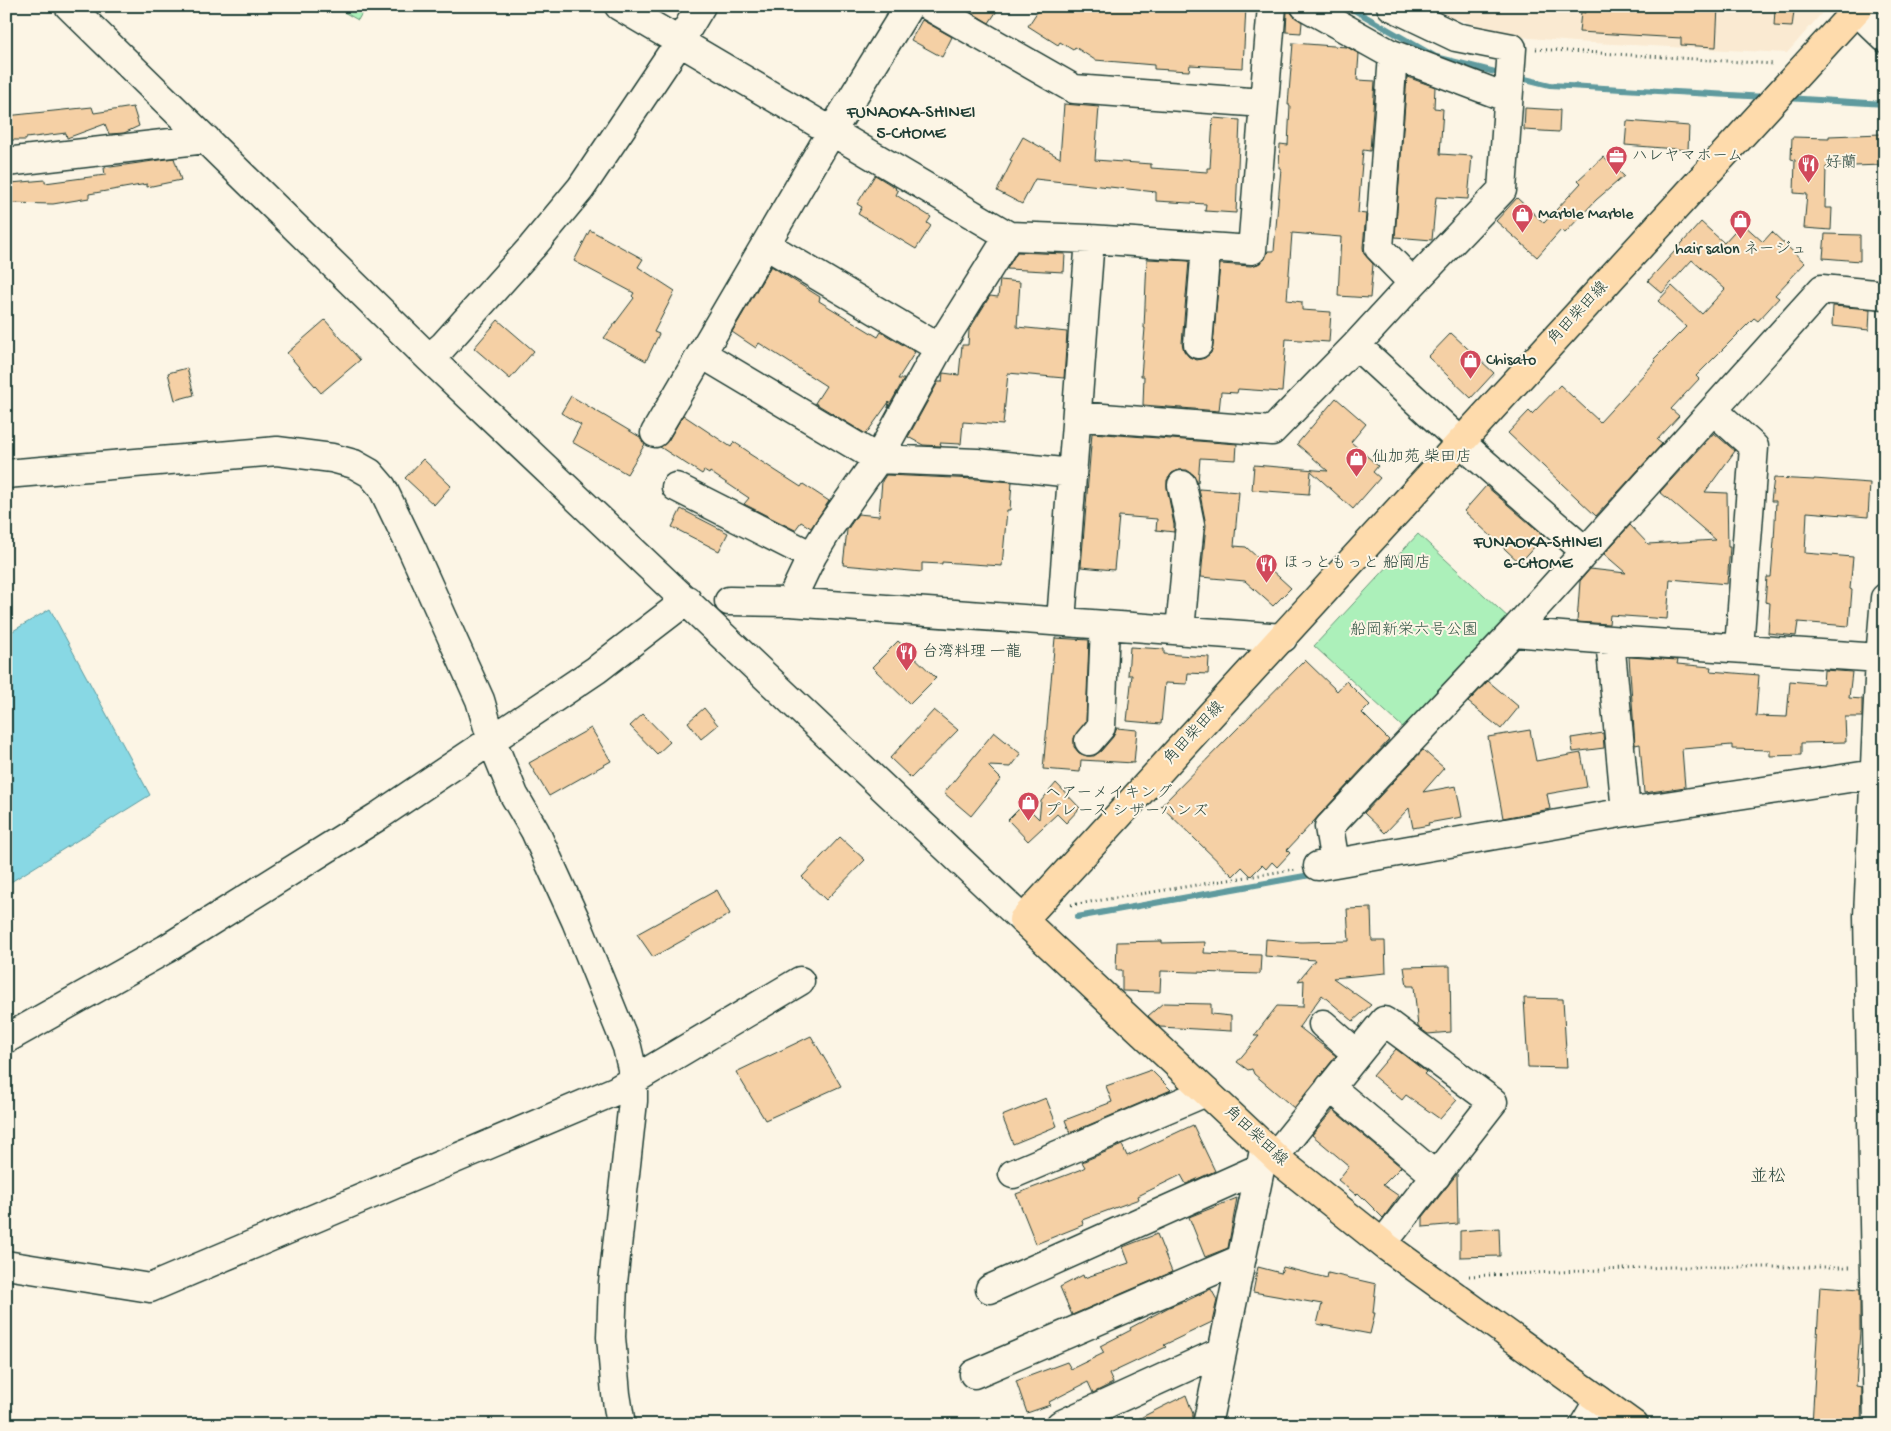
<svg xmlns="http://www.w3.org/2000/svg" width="1891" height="1431" viewBox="0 0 1891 1431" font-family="'Gochi Hand','Klee One',sans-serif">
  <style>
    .built { fill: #faead2 }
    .green { fill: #acf0ba; stroke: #669677 }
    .water { fill: #88d8e4; stroke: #5e9a9e }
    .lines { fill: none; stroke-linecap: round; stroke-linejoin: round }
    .stream { stroke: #5e9a9e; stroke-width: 6 }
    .building { fill: #f5d0a5; stroke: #1f3d34 }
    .minor-casing { stroke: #1f3d34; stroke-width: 31 }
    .major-casing { stroke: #1f3d34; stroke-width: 31 }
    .path { stroke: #1f3d34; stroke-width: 3; stroke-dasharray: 1 4; stroke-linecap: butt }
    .minor { stroke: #fcf5e5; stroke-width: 28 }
    .major { stroke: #fedbac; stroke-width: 28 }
    .labels { text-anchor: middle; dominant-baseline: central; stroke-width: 4; stroke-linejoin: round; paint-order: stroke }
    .poi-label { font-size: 16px; fill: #1f3d34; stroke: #fcf5e5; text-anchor: start }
    .street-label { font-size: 16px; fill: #1f3d34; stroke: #fcf5e5 }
    .park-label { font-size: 16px; fill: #345848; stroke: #fcf5e5 }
    .neighbourhood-label { font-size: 18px; fill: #1f3d34; stroke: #fcf5e5 }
  </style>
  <rect width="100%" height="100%" fill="#fcf5e5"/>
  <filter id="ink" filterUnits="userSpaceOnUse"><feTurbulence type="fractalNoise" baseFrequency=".02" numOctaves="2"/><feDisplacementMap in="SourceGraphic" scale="10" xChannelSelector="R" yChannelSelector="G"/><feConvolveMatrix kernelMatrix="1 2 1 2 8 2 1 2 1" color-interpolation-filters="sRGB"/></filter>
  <g filter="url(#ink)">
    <path class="built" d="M1419 6H1828L1787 53 1574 42 1520 37 1421 9Z"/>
    <path class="green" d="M333 6H366L358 20Z
      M1418 534 1511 620 1408 732 1314 646Z"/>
    <path class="water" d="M50 609 150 795 6 885V635Z"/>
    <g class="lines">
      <path class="stream" d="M1347 6 1436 57 1503 74
        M1517 77 1550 85 1766 97
        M1786 98 1885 104
        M1077 917 1316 874"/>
    </g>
    <path class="building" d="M961 6H1000L989 23Z
      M1041 6H1246L1243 68 1190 65 1189 71 1154 69V65L1095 60 1075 47 1073 50 1060 42 1058 45 1028 26Z
      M1586 6H1718L1716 47 1681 45V38L1579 32 1581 12 1585 13Z
      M1775 9 1794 11 1792 27 1774 26Z
      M1287 11H1291L1292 14 1302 22 1301 33 1286 32Z
      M922 20 952 37 942 57 911 40Z
      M1293 43 1347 47 1359 54 1357 80 1375 81 1370 151 1363 150 1358 213 1366 214 1363 247 1364 254 1373 264 1370 298 1338 296 1341 237 1292 233 1287 300 1302 302V310L1331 312 1329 342 1286 339 1282 392 1238 389 1237 393 1221 392 1219 411 1143 405 1144 376H1141L1145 328H1144L1147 259 1189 261 1182 343 1184 351 1189 357 1197 360 1205 358 1211 353 1213 346 1220 264 1251 266 1258 264 1265 259 1268 251H1274L1281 168H1279L1280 144 1288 145 1290 105H1288Z
      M1407 77 1435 87 1434 108 1443 109 1440 154 1472 156 1468 199 1436 197 1432 240 1395 237Z
      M1064 104 1099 107 1095 160 1151 164V168L1207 172V168H1210L1213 118 1240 120 1236 213 1205 211 1206 204 1156 201V192L1035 179 1022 204 997 191 1012 161 1010 160 1023 137 1060 158Z
      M92 107 94 113 133 107 139 126 124 133 109 134 105 124 67 138 66 133 26 138V140H6V116Z
      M1525 108 1560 110 1559 132 1524 130Z
      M1627 121 1689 126 1688 150 1625 145Z
      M1881 134 1882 165 1826 167 1825 208H1832L1831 230 1804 228 1807 194 1794 193 1795 160 1791 159 1792 137 1829 138V136Z
      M1603 157 1624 176 1596 200 1565 233 1561 230 1537 257 1496 221 1517 198 1544 223 1581 183 1578 180Z
      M174 158 181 180 147 187V184L89 194V198L53 204 9 203 11 183 45 180V183L105 175 104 168Z
      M875 175 896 188 895 189 898 191 896 195 931 217 927 223 931 226 916 249 858 214 862 207 857 204Z
      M1701 222 1724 243 1742 223 1763 242 1772 232 1805 263 1775 295 1779 298 1758 321 1754 318 1696 376 1699 379 1671 409 1679 416 1657 440 1662 444 1596 516 1508 433 1529 411 1532 414 1560 385 1600 422 1656 361 1654 359 1686 327 1658 301 1672 286 1702 314 1725 289 1692 260 1662 293 1648 281Z
      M590 230 643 259 638 267 675 291 654 332 659 334 646 361 604 338 634 298 632 296 634 293 574 261Z
      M1825 234 1860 235V261L1823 258Z
      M1017 252 1065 254 1064 272 1007 269Z
      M771 266 820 297 819 301 878 337 881 332 915 352 898 379H904L888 408 889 402 866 434 815 403 826 386 759 343 756 348 732 332Z
      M1000 280 1020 282 1017 327 1067 332 1064 378 1008 373 1003 425 963 422 961 444 940 443 941 446 923 445 908 437 938 382H942L943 373 959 375 962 345H968L969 330 990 296 998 297Z
      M1833 306 1870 309 1869 330 1832 326Z
      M325 320 360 360 321 393 287 353Z
      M498 320 534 351 510 379 474 348Z
      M1451 333 1494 373 1471 398 1428 357Z
      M187 368 194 395 175 400 168 373Z
      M571 396 640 437 645 444 627 474 572 442 581 425 561 413Z
      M1336 398 1366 424 1351 442 1378 466 1373 472 1380 478 1353 509 1311 471 1309 494 1252 490 1254 465 1328 471 1297 444Z
      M683 415 731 447 734 442 749 452 748 453 801 487 803 484 829 501 811 528 801 522 795 530 744 504 749 498 710 472 709 474 704 471 702 474 660 447 668 441Z
      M1092 433 1237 444 1236 460 1200 458 1198 483 1194 475 1187 470H1179L1172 473 1167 480V488L1174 525V532L1156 530 1157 519 1119 516 1114 570 1081 567Z
      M1714 433 1735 451 1705 492 1727 493 1728 547H1730L1727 584 1670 579 1667 619 1610 615 1609 624 1577 622 1580 581 1590 569 1626 573 1604 554 1630 525 1648 544 1716 540 1660 492Z
      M423 459 451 486 434 505 405 478Z
      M886 475 976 479 1012 482 1010 510H1007L1002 566 942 562V564L922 563V572L843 565 847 530 858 514 879 516 882 481Z
      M1774 478 1814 480V479L1870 483 1868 517 1807 512 1805 553 1853 557 1850 589 1852 590 1849 626 1798 622 1796 636 1768 633 1770 603 1765 602 1767 577H1771L1774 541 1776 501H1771Z
      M1486 486 1544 536 1520 563 1464 511Z
      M1199 489 1239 492 1234 546 1246 547 1291 588 1273 606 1245 581 1201 577 1206 525Z
      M681 509 728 533 719 551 672 527Z
      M1055 638 1089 640 1086 721 1074 738V747L1079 753 1087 756H1094L1101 751 1113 737 1117 728 1137 730 1134 763 1081 760 1080 772 1043 769Z
      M898 641 936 678 910 704 872 667Z
      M1130 647 1164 649V654L1209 657 1208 674 1188 673 1187 684 1165 683 1161 724 1127 721 1132 675H1128Z
      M1629 657 1678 660 1677 664 1711 667 1710 671 1759 675 1756 716 1787 717 1790 681 1823 684 1824 670 1852 672 1849 698 1862 699V717H1845L1846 742 1801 743V755L1770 756V750L1732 749V745L1682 749 1685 787 1644 793 1640 744 1635 745Z
      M1305 660 1337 691 1346 681 1370 705 1362 713 1389 740 1287 850 1290 853 1277 867 1272 862 1266 869 1262 865 1251 876 1242 867 1233 876 1161 806Z
      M1488 681 1519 707 1501 729 1468 702Z
      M704 708 718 725 701 739 688 722Z
      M934 710 958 730 911 778 890 758Z
      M643 714 670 742 657 754 630 726Z
      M591 728 611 761 549 796 529 763Z
      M1530 730 1536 761 1581 753 1587 787 1547 794 1550 809 1503 818 1488 737Z
      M994 732 1021 754 1011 767 988 766 1001 779 971 816 944 793Z
      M1603 733 1604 748 1573 752 1571 738Z
      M1423 750 1444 768 1423 792 1456 786 1462 817 1428 823 1429 825 1413 828 1409 808 1385 833 1364 813Z
      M1056 783 1080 808 1066 823 1057 814 1028 841 1008 820 1024 804 1039 819 1041 801Z
      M840 837 865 860 826 900 802 877Z
      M717 890 730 914 653 957 637 934Z
      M1371 908 1372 941H1385L1386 973 1333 978 1371 1005 1353 1021 1322 995 1299 1027 1336 1056 1294 1108 1254 1074 1252 1069 1248 1070 1237 1062 1259 1036H1254L1277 1006 1303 1007 1304 980 1298 981 1315 960 1265 956 1266 939 1301 942 1349 941 1347 909Z
      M1162 941V943L1205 942 1204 953 1261 955 1260 974 1161 971 1160 992 1122 991V970H1116L1117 942Z
      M1450 966 1451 1032 1428 1034 1418 1027 1414 986H1407L1404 967Z
      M1524 998 1563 999 1567 1068 1528 1067Z
      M1163 1003 1211 1004V1014L1231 1016V1031L1160 1027 1148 1016Z
      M811 1036 841 1086 765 1120 736 1072Z
      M1396 1049 1426 1072 1424 1074 1457 1100 1440 1119 1406 1095 1402 1100 1373 1076Z
      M1151 1070 1171 1090 1070 1133 1065 1120 1112 1102 1106 1086Z
      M1046 1098 1057 1126 1013 1144 1002 1116Z
      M1333 1110 1401 1167 1383 1185 1399 1196 1383 1218 1358 1193 1356 1195 1338 1180 1349 1166 1312 1135Z
      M1193 1125 1215 1171 1186 1184 1181 1175 1138 1196 1139 1199 1082 1220 1083 1225 1036 1244 1016 1194 1080 1170 1085 1167 1082 1162 1122 1145 1127 1156Z
      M1457 1174 1458 1224 1423 1227V1217Z
      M1237 1198 1228 1248 1205 1257 1189 1217Z
      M1499 1228 1500 1256 1460 1257V1231Z
      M1157 1234 1172 1272 1072 1315 1060 1287 1083 1275 1084 1278 1129 1263 1123 1247Z
      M1258 1267 1281 1273 1283 1267 1327 1278 1328 1273 1376 1284 1373 1313H1375L1370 1334 1317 1324 1322 1304 1253 1292Z
      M1820 1286 1860 1289V1331L1856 1386 1862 1387 1861 1425H1812Z
      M1211 1289 1217 1300 1212 1322 1164 1345 1166 1347 1109 1374 1113 1383 1093 1393 1088 1382 1049 1402 1050 1405 1027 1413 1016 1381 1067 1362 1071 1369 1104 1353 1100 1346 1131 1330 1130 1328 1169 1307 1184 1301V1302Z
      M1186 1395 1193 1414 1192 1425H1126Z"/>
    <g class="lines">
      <defs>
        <path id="minor" d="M69 6 429 358 1023 920
          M619 6 1009 236 1090 239 1252 250 1272 6
          M929 6 1074 89 1263 103
          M1305 6 1389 53 1508 98
          M1857 11 1885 38
          M1393 55 1379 248 1413 283
          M6 162 206 139
          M766 245 939 348
          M1198 344 1206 247
          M1356 345 1476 456 1585 551
          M702 354 878 459 939 348 1009 236
          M429 358 443 346 532 247 581 188 680 41 701 6
          M1713 410 1754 447 1739 648
          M1077 416 1272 431 1356 345 1413 283 1502 190 1512 48 1456 37 1391 6
          M655 433 832 131 909 6
          M6 474 277 451 332 458 354 464 370 473 382 487 412 549 480 700 492 741 514 795 535 831 576 921 627 1047 633 1073V1101L613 1283 611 1337 616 1394 621 1425
          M676 487 812 556
          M729 601 790 602 1283 638
          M790 602 812 556 829 528 878 459 977 463 1072 473
          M1061 621 1090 239
          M1180 630 1190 524 1182 485
          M1513 632 1610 640 1880 658
          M1610 640 1626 812
          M1089 741 1101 727 1105 625
          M1335 863 1329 827 1513 632 1822 289 1885 295
          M1318 866 1626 812 1875 774
          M1323 1024 1357 1054
          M6 1039 166 949 377 817 596 670 687 600
          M1330 1087 1436 1176
          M1275 1156 1384 1021 1493 1102 1383 1243
          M1013 1174 1206 1092
          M6 1265 150 1288 615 1091 800 981
          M990 1289 1260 1168
          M974 1374 1241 1259
          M1060 1425 1222 1351
          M1207 1425 1263 1155
          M1584 1425 1599 1400
          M1878 1425 1868 916 1880 658 1885 598"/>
        <path id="major" d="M1634 1425 1387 1247 1282 1163 1023 920 1860 6"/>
      </defs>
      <use href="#minor" class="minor-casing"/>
      <use href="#major" class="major-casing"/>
      <path class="path" d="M1536 49 1774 64
        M1071 905 1297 869
        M1469 1276 1668 1267H1853"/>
      <use href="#minor" class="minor"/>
      <use href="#major" class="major"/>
    </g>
  </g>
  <defs>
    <symbol id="office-pin" viewBox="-11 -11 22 30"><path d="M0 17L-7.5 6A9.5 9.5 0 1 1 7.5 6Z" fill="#d1495b" stroke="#fcf5e5"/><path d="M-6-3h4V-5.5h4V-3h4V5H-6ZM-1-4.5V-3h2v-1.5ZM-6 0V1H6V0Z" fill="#fff"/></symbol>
    <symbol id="restaurant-pin" viewBox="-11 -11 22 30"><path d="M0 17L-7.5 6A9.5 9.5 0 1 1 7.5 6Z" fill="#d1495b" stroke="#fcf5e5"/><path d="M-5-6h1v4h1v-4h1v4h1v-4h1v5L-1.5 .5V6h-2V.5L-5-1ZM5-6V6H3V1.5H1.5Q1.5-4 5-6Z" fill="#fff"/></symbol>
    <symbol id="shop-pin" viewBox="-11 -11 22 30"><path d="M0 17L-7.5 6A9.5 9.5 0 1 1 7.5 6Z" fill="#d1495b" stroke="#fcf5e5"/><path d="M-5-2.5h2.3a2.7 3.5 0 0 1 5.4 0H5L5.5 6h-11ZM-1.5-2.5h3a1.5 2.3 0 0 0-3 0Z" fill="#fff"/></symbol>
  </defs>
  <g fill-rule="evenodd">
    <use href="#office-pin" x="1604" y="144" width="25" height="34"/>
    <use href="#restaurant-pin" x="1796" y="152" width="25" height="34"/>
    <use href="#shop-pin" x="1510" y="202" width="25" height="34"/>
    <use href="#shop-pin" x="1728" y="208" width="25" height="34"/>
    <use href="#shop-pin" x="1458" y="348" width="25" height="34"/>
    <use href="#shop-pin" x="1344" y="446" width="25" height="34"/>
    <use href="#restaurant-pin" x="1254" y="552" width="25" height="34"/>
    <use href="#restaurant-pin" x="894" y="640" width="25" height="34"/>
    <use href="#shop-pin" x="1016" y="790" width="25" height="34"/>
  </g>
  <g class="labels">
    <g class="poi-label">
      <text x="1632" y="157">ハレヤマホーム</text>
      <text x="1825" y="164">好蘭</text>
      <text x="1538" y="215">Marble Marble</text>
      <text x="1741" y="250" text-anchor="middle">hair salon ネージュ</text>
      <text x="1486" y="361">Chisato</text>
      <text x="1372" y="458">仙加苑 柴田店</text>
      <text x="1283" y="564">ほっともっと 船岡店</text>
      <text x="922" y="653">台湾料理 一龍</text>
      <text x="1045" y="794">ヘアーメイキング<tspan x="1045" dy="18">プレース シザーハンズ</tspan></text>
    </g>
    <g class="street-label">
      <text transform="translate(1579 314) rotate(-47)">角田柴田線</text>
      <text transform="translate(1195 734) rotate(-47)">角田柴田線</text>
      <text transform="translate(1255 1137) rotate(43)">角田柴田線</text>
    </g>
    <g class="park-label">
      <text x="1414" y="631">船岡新栄六号公園</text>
    </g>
    <g class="neighbourhood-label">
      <text x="911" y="113">FUNAOKA-SHINEI<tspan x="911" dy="21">5-CHOME</tspan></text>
      <text x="1538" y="543">FUNAOKA-SHINEI<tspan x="1538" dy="21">6-CHOME</tspan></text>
      <text x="1768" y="1177">並松</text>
    </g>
  </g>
  <rect width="1891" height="1431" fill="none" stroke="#fcf5e5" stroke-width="25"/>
  <rect x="12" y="12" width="1866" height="1406" fill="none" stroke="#1f3d34" stroke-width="2" filter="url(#ink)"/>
</svg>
